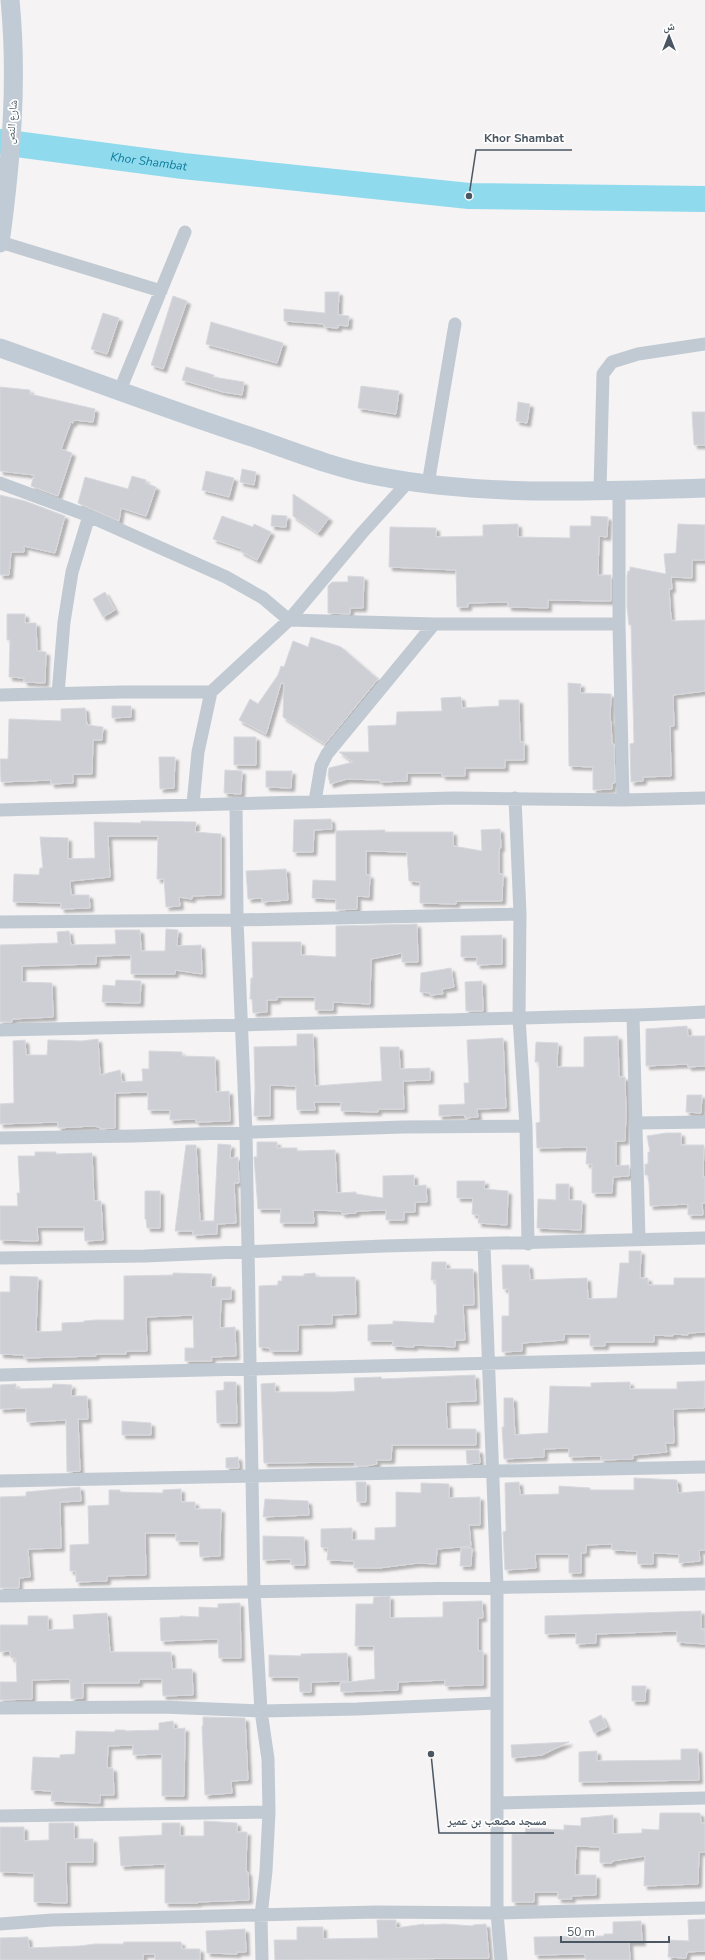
<svg xmlns="http://www.w3.org/2000/svg" width="705" height="1960" viewBox="0 0 705 1960" font-family="'Nunito Sans','Noto Naskh Arabic',sans-serif">
  <style>
    .lines { fill: none; stroke-linecap: round; stroke-linejoin: round }
    .river { stroke: #90daee; stroke-width: 26 }
    .building { fill: #cdcfd5; stroke: #d7d9de; filter: url(#shadow) }
    .street { stroke: #c1cad2; stroke-width: 13 }
    .secondary { stroke: #c1cbd6; stroke-width: 19 }
    .labels { text-anchor: middle; dominant-baseline: central; stroke-width: 3.5; stroke-linejoin: round; paint-order: stroke }
    .street-label { font-size: 11px; fill: #4a5661; stroke: #fff }
    .water-label { font-size: 12px; font-style: italic; fill: #0c7c9b; stroke: #fff }
    .leader { fill: none; stroke: #4a5661; stroke-width: 1.5 }
    .callout-dot { fill: #4a5661; stroke: #fff; stroke-width: 1.5 }
    .callout-label { font-size: 12px; text-anchor: middle; font-weight: bold; fill: #4a5661; stroke: #fff; stroke-width: 3.5; stroke-linejoin: round; paint-order: stroke }
  </style>
  <defs>
    <filter id="shadow"><feDropShadow dx="3.5" dy="3.5" stdDeviation="1" flood-color="#0004"/></filter>
  </defs>
  <rect width="100%" height="100%" fill="#f5f3f3"/>
  <g class="lines">
    <path class="river" id="s1" d="M0 142 183 166 469 196 705 199"/>
  </g>
  <path class="building" d="M325 292H339L338 315 349 316 348 326 338 325V328L324 327V324L284 321V309L325 313Z
    M173 296 187 301 163 369 151 365Z
    M103 313 119 318 107 354 91 349Z
    M211 322 283 343 277 363 206 344Z
    M186 367 214 375 213 377 244 382 242 395 223 392 182 380Z
    M361 386 399 391 396 414 358 408Z
    M0 387 30 390V394L95 409 93 422 74 420 73 423 71 422 61 449 72 453 58 496 31 486 34 475 0 471Z
    M518 402 530 404 527 423 516 421Z
    M692 412H705V445H694Z
    M242 469 256 472 254 485 240 482Z
    M206 471 234 478 229 497 202 490Z
    M132 476 146 480 145 483 156 487 146 516 121 508 119 521 78 503 85 477 128 489Z
    M293 494 329 518 318 533 293 516Z
    M0 495 25 501 65 516 55 553 24 546V552H11L9 575H0Z
    M272 515 287 516 286 527 271 526Z
    M222 516 253 527 254 524 271 532 257 560 240 551 242 549 213 539Z
    M591 516 608 517 607 537 599 536V538L598 575H611V601L548 600V608L508 607V602L468 603V607H457L456 570 389 567 390 527 436 528V537L483 536V525L518 524V537L570 538V526H591Z
    M678 524 705 525V560H692V578L671 577 672 589H669L671 619 674 621 705 620V691L673 695 674 726H670L671 776 643 777V781L631 782 630 744 634 743 631 625H629L627 607V576L628 571H630V567L666 574 664 554 676 553Z
    M348 576 364 577 363 608H350V614L328 613V586L332 582H348Z
    M105 592 115 610 103 617 93 599Z
    M7 614H25V623H36L37 651 46 652 45 683 24 682V678L9 677 10 640H7Z
    M311 637 341 647 378 679 325 744 283 717 284 683H281L266 734 239 720 250 699 258 704 278 675 281 666 284 667 293 641 308 647Z
    M568 683 581 684 580 693 611 694 610 721H611L612 744H614L615 783H612V789L593 790V767L569 766Z
    M461 697 462 708 499 706V700H519L520 742H524V760H505V768H465V776H442V773H407V781L380 782V780L347 779 330 784 328 775 329 768 353 762 339 752H369L368 726 396 725 397 712 442 711 441 698Z
    M112 706H131V717L112 718Z
    M85 708 87 725 103 727 102 740H93L92 774H73V783L51 784V780L1 782 0 759H8L9 719 61 721V709Z
    M234 737H256V765H234Z
    M159 757H175L174 788 160 789Z
    M225 770 242 771 241 794 224 793Z
    M266 771H292L291 788 266 787Z
    M331 819 332 829 314 830 313 852H293L294 820Z
    M141 821 196 822 195 832 221 834V895L192 896V899L179 897 180 906 166 907 164 879H157L158 836H108L110 877 70 881 71 895H89L90 908 61 909V903L13 902 14 874 39 875 40 868H43L40 837 68 838V859L95 858 94 822 141 823Z
    M500 829 501 848H499V874H503L502 901H456V904L420 903V882L409 881 407 852 366 851V875H370L369 897 357 896V909L336 910V899L312 898 313 880 336 881V831L385 830V832H453V846L482 851 481 830Z
    M286 869 288 900 262 902V898L248 899 246 871Z
    M417 924 418 962H402V953L371 959 370 1004 333 1002V1010H315V997H277V1000H267V1012L253 1013 252 999H250L251 978H253L252 942H301V955L336 957V926Z
    M166 929 178 930 177 946 201 945 202 974 175 970V974H131V955L96 956V964L22 966V982L52 983 53 1017 12 1019V1022H0V945L58 943 57 932 69 931 71 945 116 944 115 930H140L141 951H165Z
    M502 935V964L477 965V957H461V936Z
    M451 968 454 987 442 989 443 994 430 995V993L420 992 421 973Z
    M116 980 141 981 140 1003 102 1002 103 985 115 986Z
    M482 981 483 1011H466L465 982Z
    M687 1026 688 1036H705V1066L688 1067V1064L646 1066V1029Z
    M297 1034H313L315 1086 382 1081 380 1047H399L400 1069 430 1068V1080L403 1081 404 1109H378V1112L341 1111V1102H314L315 1110H297L296 1086 270 1085V1116H254L255 1088 254 1047 297 1046Z
    M618 1036 619 1077H625L626 1113 625 1141H616V1166L629 1165V1176L613 1177 612 1193H592V1164H586L587 1147 537 1148 536 1123 540 1122 539 1062H535L536 1042 558 1043 557 1067H584V1037Z
    M503 1038 506 1108 477 1109 478 1117 465 1118V1115L439 1116V1105L465 1104 464 1083H469L467 1040Z
    M98 1039 100 1075 120 1070 122 1082 143 1081 142 1069H149V1051L182 1052V1056L215 1057 216 1092 229 1091 230 1121 196 1122 195 1119 170 1120V1110H148V1092L115 1093V1128L100 1129V1127L92 1126 58 1128V1122L0 1124V1104L14 1103 13 1041 25 1040 26 1055H47L48 1040 82 1041Z
    M687 1095H702L701 1113 686 1112Z
    M666 1133H681V1145H704L703 1177H705V1203H702L703 1215H688V1204L650 1206 649 1183 648 1175H645V1164H648V1152H650L647 1136Z
    M257 1142H277V1148H297V1151L335 1150 337 1193 356 1192V1194L383 1198V1176L414 1175V1186L426 1185 427 1202H415V1212H404V1220H386V1210L356 1211V1213L342 1214 341 1211 313 1210 314 1223H280L281 1209H258L254 1157H257Z
    M218 1144 231 1145 230 1158 238 1157 239 1183H234L236 1223 217 1224V1234L193 1235V1231H175L186 1145H196L200 1221H214Z
    M35 1152H56V1154L92 1153 94 1201H101L103 1240 85 1241 84 1227H37L38 1241 0 1240V1206H18L17 1193H20L18 1156H35Z
    M457 1181H485L484 1189 508 1191 507 1225 478 1223 479 1215 472 1214 473 1198H457Z
    M556 1184H569V1200L582 1201 581 1230 537 1228 538 1199 556 1200Z
    M145 1191H160V1228H147L146 1219H145Z
    M629 1251H641L640 1278H648V1285H674V1278H705V1332L688 1333V1335L673 1334V1336L654 1335V1342H605V1346H590V1334H564V1340L522 1343V1351L502 1352V1316H509V1289H503L502 1265H529L530 1280 587 1278 588 1299 617 1298 620 1263H629Z
    M432 1262H446V1269H473L474 1305H463L465 1340H455V1347L414 1345V1347L392 1346 393 1341H368V1325L393 1324V1321L434 1323 435 1315H437L436 1280H431Z
    M173 1273 212 1274 211 1287H231V1299H221L220 1328 235 1327 236 1356 211 1357 212 1361H185V1348H194L193 1315 146 1317 147 1351H126V1354H96V1356L24 1358V1355L0 1354V1292H10V1276L38 1277 36 1332 62 1331V1323L84 1322V1321L96 1320H124V1276L173 1275Z
    M315 1273 316 1277H355L356 1314 332 1315V1324L298 1325V1351H270V1348L259 1347V1286L278 1285V1281H282V1276H304V1274Z
    M475 1375 476 1401 446 1402 447 1429H476V1445H392L391 1460H376L377 1464 366 1466H355V1462L264 1463 261 1384 275 1383V1392H335L355 1391 354 1378 381 1377 382 1379Z
    M705 1381 704 1408 673 1409 674 1443H665L667 1452 633 1455V1459L601 1460V1456L569 1457V1448L544 1449V1457L504 1459 502 1427H504V1398H513L515 1435 548 1433 550 1386 591 1387V1383L630 1382V1389H677V1382Z
    M224 1382H236L237 1423H217L216 1391 224 1390Z
    M16 1384V1389L52 1388 53 1384 72 1385 71 1396H87L88 1419H78L80 1471 67 1472 66 1420 27 1422 26 1408 0 1409V1385Z
    M122 1421 151 1423V1435H122Z
    M466 1450H479L480 1463 467 1464Z
    M238 1457 239 1468H226V1458Z
    M634 1478 677 1480 678 1493 705 1491V1550H699L700 1561 679 1563V1554L653 1553V1564H638L637 1551 612 1550V1544L586 1545V1553H581V1573H569V1554H535L536 1568 505 1570 503 1532 506 1531 505 1483 519 1482 520 1495 559 1494V1486L590 1488V1490H634Z
    M356 1482H366V1502H357Z
    M421 1483 449 1484V1498L480 1497V1525H469L471 1546 437 1549 436 1564 418 1563 379 1568H354V1561L327 1560 328 1548 321 1547V1529L352 1528V1540H375V1528L396 1527V1492L421 1493Z
    M80 1487 81 1501 60 1502 61 1548 28 1549 30 1577 19 1578V1588H0V1497L26 1496V1492Z
    M181 1489V1502H195V1509H221L220 1556 200 1557 199 1541H176V1533H145L146 1575 107 1576V1581L76 1582V1571H70V1545L89 1544 88 1506 109 1505V1490H120V1492L163 1493V1490Z
    M265 1499 308 1501 309 1515 263 1517Z
    M263 1536 304 1537 305 1565H291V1559L263 1560Z
    M461 1548H472L471 1566H460Z
    M390 1596V1618L443 1617V1602L482 1601 483 1618H478V1651H483V1685L445 1686V1680L398 1682V1690L341 1692 340 1683 375 1679 374 1646H355L356 1604H373L374 1597Z
    M240 1603 241 1658H219L218 1639 161 1641 160 1618 180 1617V1616L199 1617V1607L218 1608V1604Z
    M701 1611V1629H705V1644L677 1642V1631L596 1634V1643L576 1644V1633L545 1634V1616Z
    M107 1613 110 1652H171L172 1669H192L193 1695 163 1696 162 1679H139V1683H83V1698L71 1699 70 1679 32 1680V1699L0 1700V1682H17L16 1658H11L10 1651 0 1652V1625H28V1616H48V1630L74 1629 73 1615Z
    M347 1653 348 1681 311 1682V1692H300L299 1677H269V1655L301 1656V1654Z
    M632 1686H646L645 1701H632Z
    M601 1715 607 1727 594 1733 589 1721Z
    M203 1717 245 1718 248 1780 231 1781 232 1793 205 1795 202 1726H203Z
    M173 1721 174 1729 185 1728 184 1796H162V1754L133 1755V1745L108 1746 107 1768H113L114 1795H100V1803L51 1801 52 1791 31 1790 33 1757 60 1758V1755L75 1754 76 1731 115 1732V1730H125V1731L159 1730V1723Z
    M569 1742 542 1755 512 1758 511 1745Z
    M681 1749H698L699 1780 579 1782V1752L597 1751V1761L681 1760Z
    M660 1813H700L701 1823H705V1852H699L698 1884 644 1886 645 1856 612 1861V1863H600V1847L576 1846 575 1875H596V1895L571 1896 572 1899H558V1892H534V1902H512V1834H525L526 1828 564 1830V1825L581 1826V1818L613 1815V1834L642 1833V1829L659 1830Z
    M204 1821 237 1823V1832H247L246 1872H248L249 1900 198 1902V1903H165V1864L121 1866 119 1837 162 1835V1823H180V1836H204Z
    M49 1823H74V1839H93V1862H66L67 1903 34 1902V1873L0 1872V1827H24V1841L49 1840Z
    M705 1919V1951L687 1952 686 1958 668 1957 669 1940 689 1941 688 1920Z
    M377 1920H396V1928L424 1924V1925L445 1924 473 1926V1925L486 1924 489 1958 275 1960 274 1940H297V1927H323V1939L378 1938Z
    M641 1921 642 1942H629L630 1960H586L585 1954 535 1955 534 1937 604 1936V1934H613V1922Z
    M245 1929 246 1952H237V1954L207 1953 206 1931Z
    M28 1937 29 1948 79 1946 95 1944H123L124 1942H181L182 1949H200V1960H155V1954H143V1960H0V1938Z"/>
  <g class="lines">
    <path class="street" d="M0 242 161 291
      M120 390 185 232
      M0 483 89 516 226 577 263 598 289 620 434 624H619
      M428 484 455 324
      M600 490 603 374 612 362 638 354 705 344
      M619 490V624L623 800
      M58 694 64 622 72 572 89 516
      M0 695 123 692H211
      M515 798 520 914 519 1018 526 1126 528 1244
      M315 801 321 766 327 754 434 624
      M236 803 237 920 246 1133 254 1591 261 1711 268 1759 269 1812 266 1871 261 1916 262 1960
      M193 804 198 752 211 692 289 620 362 533 409 481
      M0 810 454 798 623 800 705 798
      M0 922 237 920 520 914
      M633 1016 639 1239
      M0 1030C148 1028 295 1023 443 1020 530 1017 618 1017 705 1012
      M637 1123 705 1122
      M0 1138 134 1136 403 1127 526 1126
      M484 1245 497 1586V1913L501 1960
      M0 1258 145 1256 384 1246 705 1238
      M0 1375 705 1358
      M0 1481 705 1467
      M0 1596C235 1590 470 1587 705 1584
      M0 1708 162 1707 261 1711 357 1709 496 1703
      M497 1803 705 1798
      M0 1816 269 1812
      M0 1924 52 1920 377 1912 497 1913 705 1908"/>
    <path class="secondary" d="M0 243C11 163 18 81 10 0
      M0 348C85 378 169 410 255 438 295 452 335 468 377 476 484 497 596 491 705 488"/>
  </g>
  <g class="labels">
    <g class="street-label">
      <text transform="translate(12 122) rotate(-86)">شارع النص</text>
    </g>
    <g class="water-label">
      <text stroke="none"><textPath href="#s1" startOffset="150">Khor Shambat</textPath></text>
    </g>
  </g>
  <path class="leader" d="M469 196L476 150H572M431 1754L439 1833H554"/>
  <g class="callout-dot">
    <circle cx="469" cy="196" r="4"/>
    <circle cx="431" cy="1754" r="4"/>
  </g>
  <g class="callout-label">
    <text x="524" y="142">Khor Shambat</text>
    <text x="497" y="1825">مسجد مصعب بن عمير</text>
  </g>
  <g transform="translate(669 36)" stroke="#ffffff" stroke-width="3" paint-order="stroke">
  <path d="M0-3L7 15L0 10L-7 15Z" fill="#4a5661"/>
  <text y="-6" font-size="11" font-weight="bold" text-anchor="middle" fill="#4a5661">ش</text>
  </g>
  <path d="M561 1936v6h108v-6" fill="none" stroke="#4a5661" stroke-width="2"/>
  <text x="567" y="1936" font-size="12" fill="#4a5661" stroke="#ffffff" stroke-width="3" paint-order="stroke">50 m</text>
</svg>
